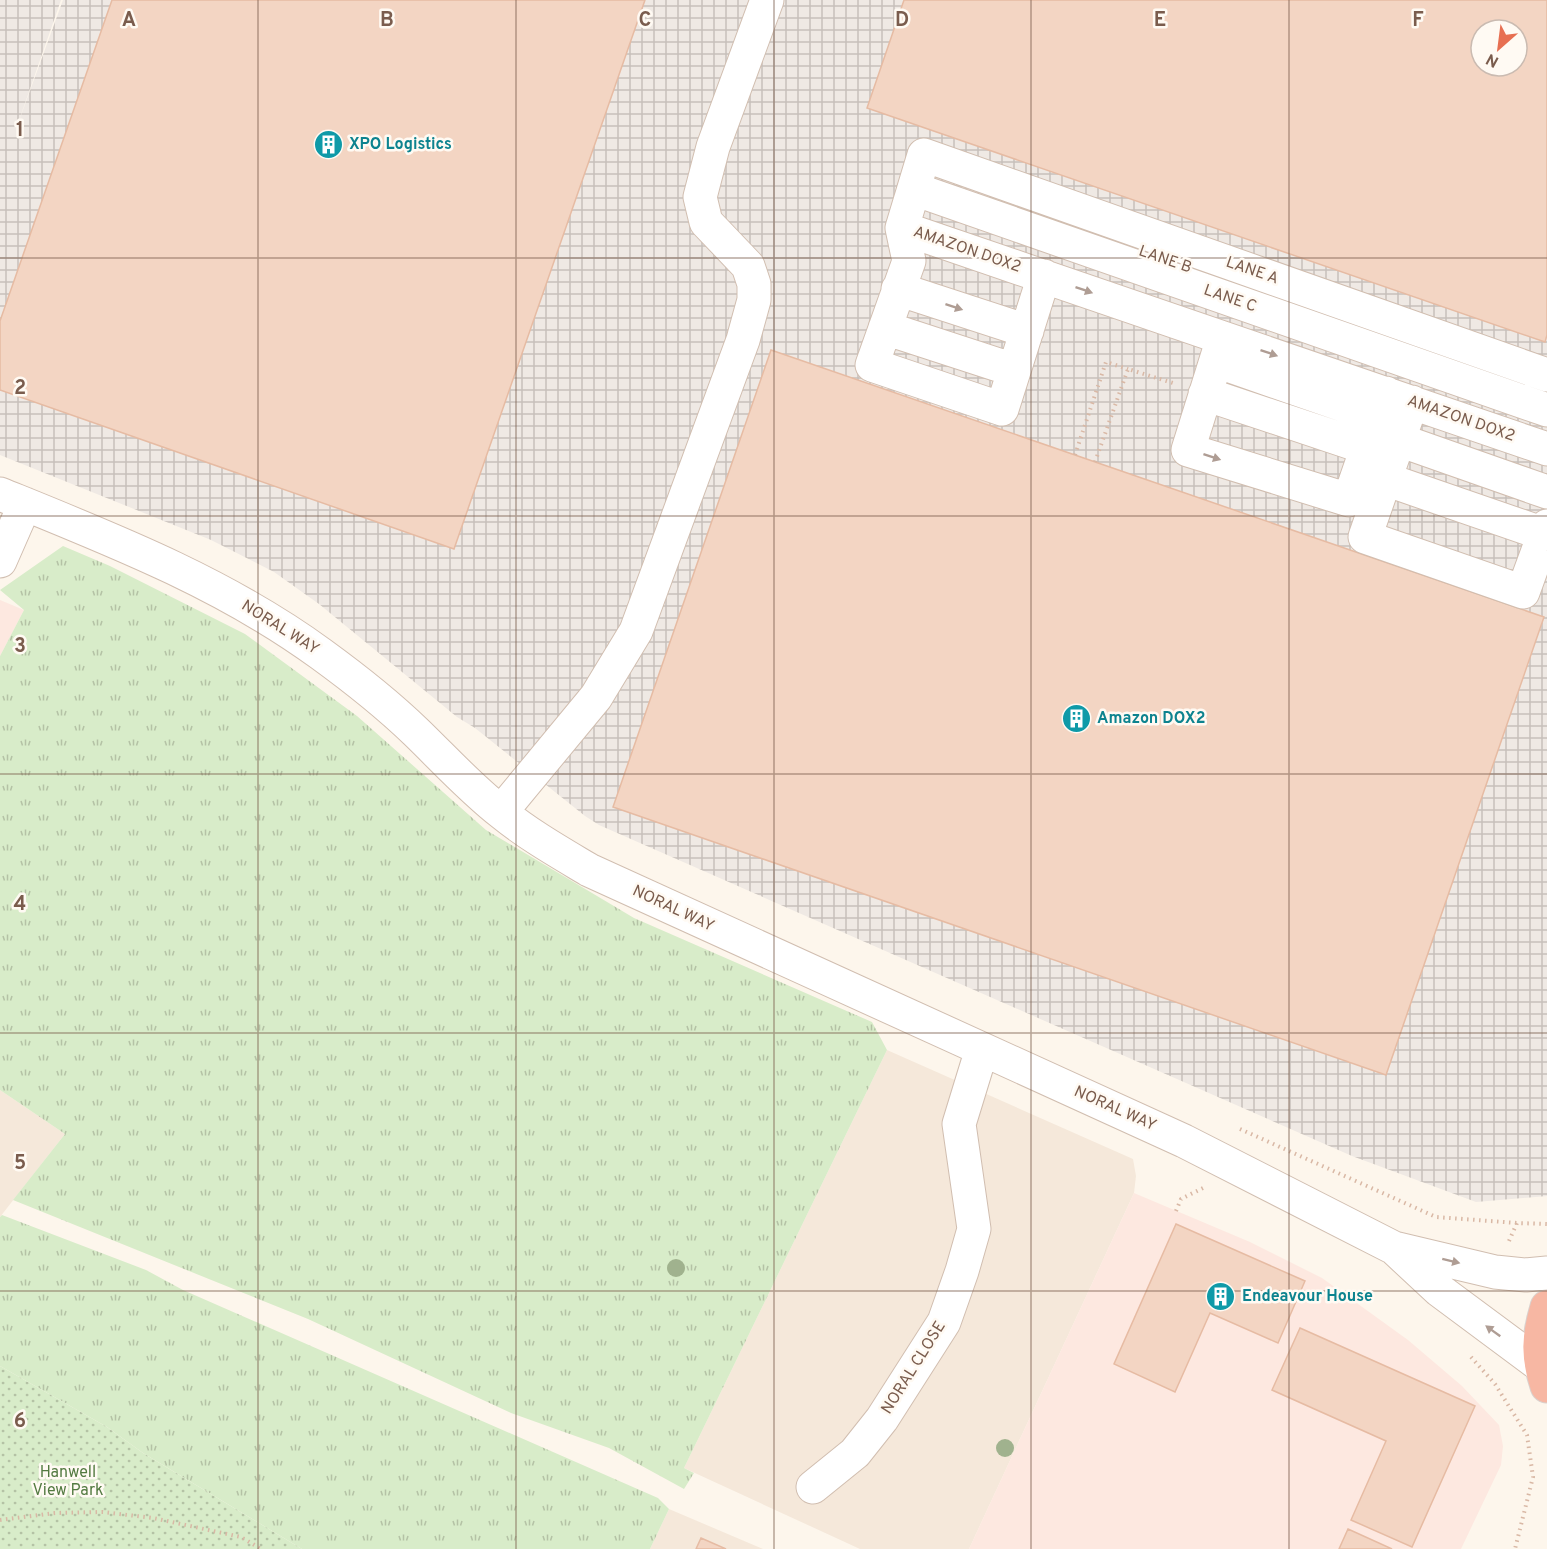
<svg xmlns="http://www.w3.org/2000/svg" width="1547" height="1549" viewBox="0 0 1547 1549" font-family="Overpass,sans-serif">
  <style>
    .residential { fill: #f5e8da }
    .commercial { fill: #fde8e0 }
    .industrial { fill: url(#industrial-grid); fill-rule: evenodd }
    .grass { fill: url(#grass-tufts) }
    .park { fill: url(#park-dots) }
    .building { fill: #f3d5c3; stroke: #e6bba3; stroke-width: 1.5; fill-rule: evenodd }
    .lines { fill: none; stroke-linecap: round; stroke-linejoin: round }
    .minor-casing { stroke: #d1beb0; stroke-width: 35 }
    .highway-casing { stroke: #dad1cd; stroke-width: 35 }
    .path { stroke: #d9b8a5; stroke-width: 4; stroke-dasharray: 1.5 4.5; stroke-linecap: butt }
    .minor { stroke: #fff; stroke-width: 33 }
    .highway { stroke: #f7b7a3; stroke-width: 33 }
    .tree { fill: #a0b28e }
    .oneway { fill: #af9d94 }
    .grid { fill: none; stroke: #7a5c4d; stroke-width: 1.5; stroke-opacity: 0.55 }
    .labels { text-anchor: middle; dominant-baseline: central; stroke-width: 5; stroke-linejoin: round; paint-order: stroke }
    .culture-label { font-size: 16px; font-weight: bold; fill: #0d838f; stroke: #fffaf3; text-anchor: start }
    .street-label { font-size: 16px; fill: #7a5c4d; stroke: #fffaf3 }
    .park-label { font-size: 16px; fill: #537a41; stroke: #fffaf3 }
    .grid-label { font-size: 20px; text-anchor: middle; font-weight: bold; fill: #7a5c4d; stroke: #fffaf3; stroke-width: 5; stroke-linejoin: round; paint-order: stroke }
  </style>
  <defs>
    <pattern id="industrial-grid" width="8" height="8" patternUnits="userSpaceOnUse" patternTransform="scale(1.5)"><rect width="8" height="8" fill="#efe9e4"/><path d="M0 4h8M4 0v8" fill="none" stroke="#c7c0bb"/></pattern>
    <pattern id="grass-tufts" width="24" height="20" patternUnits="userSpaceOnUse" patternTransform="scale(1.5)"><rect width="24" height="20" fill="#d8ecc9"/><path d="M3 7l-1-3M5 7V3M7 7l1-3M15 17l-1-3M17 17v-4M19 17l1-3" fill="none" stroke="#b4c2a5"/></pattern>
    <pattern id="park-dots" width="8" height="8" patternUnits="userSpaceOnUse" patternTransform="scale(1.5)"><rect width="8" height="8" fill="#d8ecc9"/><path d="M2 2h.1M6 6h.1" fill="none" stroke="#b4c2a5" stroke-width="1.8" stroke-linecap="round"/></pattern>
  </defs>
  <rect width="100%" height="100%" fill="#fdf6ec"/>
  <path class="residential" d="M887 1050 1133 1159 1136 1176 1134 1193 969 1549H860L684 1468Z
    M0 1090 65 1134 0 1217Z
    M669 1509 763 1549H650Z"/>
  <path class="commercial" d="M0 600 24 610 0 656Z
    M1134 1193 1250 1242 1322 1278 1408 1340 1462 1386 1499 1425 1503 1446 1501 1465 1461 1549H969Z"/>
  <path class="industrial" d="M0 0H61L16 129 63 0H1547V1196L1476 1202 1352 1156 599 825 585 816 475 728 457 717 319 604 274 572 211 540 0 455ZM1481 30H1517V66H1481Z"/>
  <path class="grass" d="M63 546 110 566 245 634 357 716 486 830 634 918 872 1022 887 1050 684 1468 694 1473 684 1489 609 1448 511 1413 308 1319 13 1200 65 1134 0 1090V656L24 610 0 590Z
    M2 1215 146 1270 183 1290 658 1498 669 1509 650 1549H302L143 1453 107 1427 0 1366V1217Z"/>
  <path class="park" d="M0 1366 107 1427 143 1453 302 1549H0Z"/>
  <path class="building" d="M112 0H645L454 549 0 390V321Z
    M904 0H1547V335L1545 342 867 108ZM1481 30H1517V66H1481Z
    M771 350 1544 617 1386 1075 613 807Z
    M1176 1224 1305 1281 1278 1343 1210 1313 1175 1392 1114 1364Z
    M1300 1328 1475 1406 1412 1547 1351 1520 1386 1441 1272 1390Z
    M1348 1529 1392 1549H1339Z
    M701 1538 726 1549H696Z"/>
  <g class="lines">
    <defs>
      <path id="minor" d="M914 189 1547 410
        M902 228 909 261 872 365 1002 409 1044 276
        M898 289 1027 331
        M885 328 1014 370
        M1223 338 1188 450 1349 500 1386 393
        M1216 361 1377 417
        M1547 375 924 155 902 228 1547 449
        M1205 394 1367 448
        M1412 402 1365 537 1523 592 1547 526
        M1399 440 1547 492
        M1385 479 1544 534
        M0 494C111 539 224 583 321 654 354 678 387 704 416 732 444 759 471 789 502 813 529 835 559 852 589 870L1184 1141 1394 1248 1495 1272 1526 1275 1547 1273
        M0 561 25 504
        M501 812 596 697 636 631 743 340 754 300V284L748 266 706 222 700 197 713 147 767 0
        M1395 1249 1439 1290 1540 1365
        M813 1487 855 1453 882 1419 944 1322 962 1271 974 1229 959 1124 982 1049"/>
      <path id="highway" d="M1547 1307C1538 1337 1537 1356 1547 1386"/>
    </defs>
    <use href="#minor" class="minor-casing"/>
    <use href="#highway" class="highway-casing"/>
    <path class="path" d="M1075 455 1106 362 1128 369
      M1095 462 1128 369 1176 384
      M1240 1129 1436 1217 1517 1223
      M1176 1211 1181 1199 1203 1188
      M1509 1241 1517 1223 1547 1224
      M1471 1357 1495 1384 1527 1435 1533 1477 1515 1549
      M0 1520 55 1513 103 1512 153 1518 241 1537 261 1549"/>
    <use href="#minor" class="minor"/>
    <use href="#highway" class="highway"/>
  </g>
  <g class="tree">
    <circle cx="676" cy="1268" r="9"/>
    <circle cx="1005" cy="1448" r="9"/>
  </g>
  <defs><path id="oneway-solid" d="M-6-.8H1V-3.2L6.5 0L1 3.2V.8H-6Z" transform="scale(1.5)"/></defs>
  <g class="oneway">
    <use href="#oneway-solid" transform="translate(1084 290) rotate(19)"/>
    <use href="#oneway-solid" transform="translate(954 307) rotate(18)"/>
    <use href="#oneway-solid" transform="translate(1269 353) rotate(19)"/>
    <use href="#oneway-solid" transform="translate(1212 457) rotate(18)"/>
    <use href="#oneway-solid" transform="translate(1451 1261) rotate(14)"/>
    <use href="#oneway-solid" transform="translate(1493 1331) rotate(-144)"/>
  </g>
  <path class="grid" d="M258 0V1549M516 0V1549M774 0V1549M1031 0V1549M1289 0V1549M0 258H1547M0 516H1547M0 774H1547M0 1033H1547M0 1291H1547"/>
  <defs>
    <symbol id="building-disc" viewBox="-11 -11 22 22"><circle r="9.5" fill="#0f9aa8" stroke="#fffaf3"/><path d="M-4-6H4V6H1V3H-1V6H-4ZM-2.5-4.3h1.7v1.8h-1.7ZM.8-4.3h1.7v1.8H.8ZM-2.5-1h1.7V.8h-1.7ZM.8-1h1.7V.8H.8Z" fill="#fff"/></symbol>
  </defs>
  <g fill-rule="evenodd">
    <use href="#building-disc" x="312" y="128" width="33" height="33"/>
    <use href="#building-disc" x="1060" y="702" width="33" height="33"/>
    <use href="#building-disc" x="1204" y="1280" width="33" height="33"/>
  </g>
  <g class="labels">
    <g class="culture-label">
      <text x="349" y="145">XPO Logistics</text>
      <text x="1097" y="719">Amazon DOX2</text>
      <text x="1242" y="1297">Endeavour House</text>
    </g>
    <g class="street-label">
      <text transform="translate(967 250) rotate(19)">AMAZON DOX2</text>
      <text transform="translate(1165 260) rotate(19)">LANE B</text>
      <text transform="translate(1252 271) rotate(19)">LANE A</text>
      <text transform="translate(1230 299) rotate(19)">LANE C</text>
      <text transform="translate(1461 419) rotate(19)">AMAZON DOX2</text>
      <text transform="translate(280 628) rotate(32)">NORAL WAY</text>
      <text transform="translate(673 909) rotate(25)">NORAL WAY</text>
      <text transform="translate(1115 1109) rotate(24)">NORAL WAY</text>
      <text transform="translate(914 1368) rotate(-58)">NORAL CLOSE</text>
    </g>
    <g class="park-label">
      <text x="68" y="1473">Hanwell<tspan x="68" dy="18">View Park</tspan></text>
    </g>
  </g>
  <g class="grid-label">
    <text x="129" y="26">A</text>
    <text x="387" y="26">B</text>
    <text x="645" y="26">C</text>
    <text x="902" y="26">D</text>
    <text x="1160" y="26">E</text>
    <text x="1418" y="26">F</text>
    <text x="20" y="136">1</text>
    <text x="20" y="394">2</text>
    <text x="20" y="652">3</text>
    <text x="20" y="910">4</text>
    <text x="20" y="1169">5</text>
    <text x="20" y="1427">6</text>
  </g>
  <g transform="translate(1499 48) rotate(208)"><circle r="28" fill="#fffaf3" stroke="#cabbb1" stroke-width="1.5"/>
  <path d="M0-4.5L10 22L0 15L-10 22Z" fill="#e76f51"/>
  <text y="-9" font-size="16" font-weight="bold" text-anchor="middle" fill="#7a5c4d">N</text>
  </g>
</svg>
